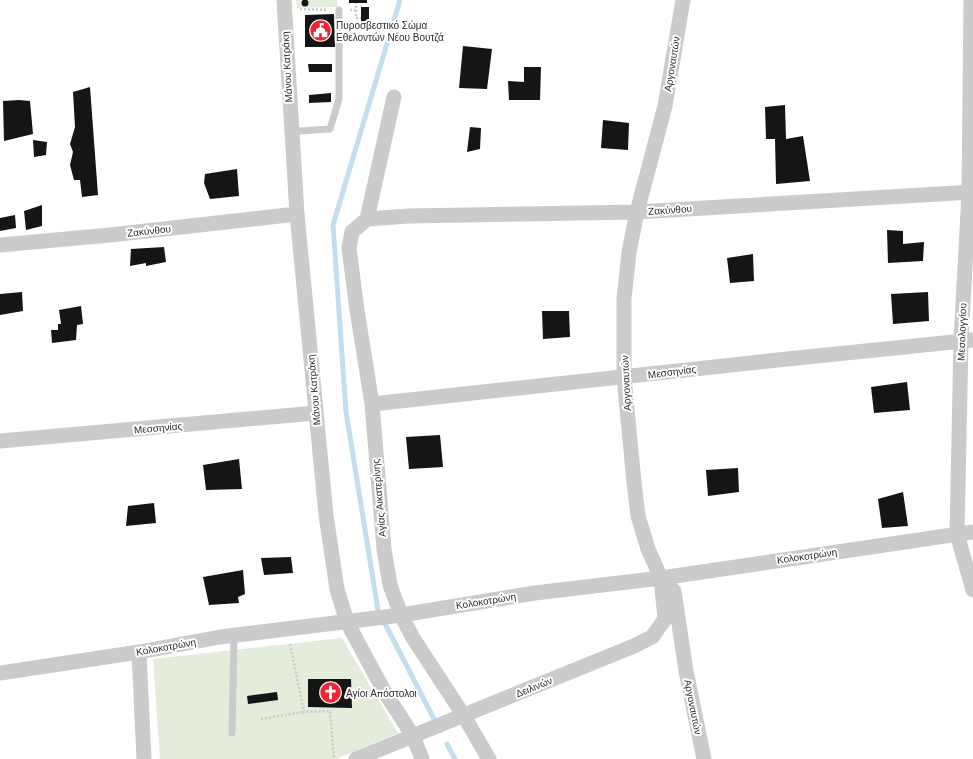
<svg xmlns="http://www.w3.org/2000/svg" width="973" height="759" viewBox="0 0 973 759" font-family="'DM Sans',sans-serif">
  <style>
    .green { fill: #e4eddb }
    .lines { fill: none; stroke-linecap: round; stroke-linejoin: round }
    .stream { stroke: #c5deee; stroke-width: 5 }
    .building { fill: #151515 }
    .path { stroke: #cbcbcb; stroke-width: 2.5; stroke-dasharray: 2 2; stroke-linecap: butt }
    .lane { stroke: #cbcbcb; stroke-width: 7 }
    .street { stroke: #cbcbcb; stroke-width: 15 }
    .labels { text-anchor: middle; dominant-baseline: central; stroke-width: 4; stroke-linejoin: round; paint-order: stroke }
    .poi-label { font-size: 10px; fill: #2e2e2e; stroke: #fff; text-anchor: start }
    .street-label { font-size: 10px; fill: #2e2e2e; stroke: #fff }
  </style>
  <rect width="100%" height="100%" fill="#fff"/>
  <path class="green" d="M296 0H337V7L297 8Z
    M342 638 398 733 336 759H160L153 659Z"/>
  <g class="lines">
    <path class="stream" d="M400 0 333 225 346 412 378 610 434 719
      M447 744 455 759"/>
  </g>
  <path class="building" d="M301.5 3a3.5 3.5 0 1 1 7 0a3.5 3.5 0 1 1-7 0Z
    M349 0H367V3H349Z
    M361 7H369V26H361Z
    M334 14 335 47H305V15Z
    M463 46 492 49 487 89 459 88Z
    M308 64H332V72H309Z
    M524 67H541L540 100H509L508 81 524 82Z
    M90 87 98 195 82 197 80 180H74L70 165 73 152 70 144 75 127 73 92Z
    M331 93V102L309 103V95Z
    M19 100 30 101 33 134 4 141 3 101Z
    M785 105 786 139 803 136 810 181 776 184 775 139H766L765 107Z
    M603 120 629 123 628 150 601 148Z
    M470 127 481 128 480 149 467 152Z
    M33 140 47 142 46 155 34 157Z
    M237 169 239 196 210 199 204 183 205 174Z
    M42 205V226L26 230 24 211Z
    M15 215 16 228 0 231V218Z
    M887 230 903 231V244L924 242 923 261 888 263Z
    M164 247 166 262 146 266V263L130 266 131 249Z
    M753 254 754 281 730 283 727 258Z
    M22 292 23 311 0 315V294Z
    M928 292 929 321 893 324 891 294Z
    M81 306 83 324 77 325 76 340 52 343 51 330H58V324H61L59 310Z
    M542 311H569L570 337 543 339Z
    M907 382 910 410 874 413 871 387Z
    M440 435 443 467 409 469 406 437Z
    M239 459 242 489 206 490 203 465Z
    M738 468 739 492 708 496 706 470Z
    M903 492 908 526 882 528 878 499Z
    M154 503 156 523 126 526 128 506Z
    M291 557 293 573 264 575 261 558Z
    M243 570 245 594 238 597 239 603 209 605 203 577Z
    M308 679H351L352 708 308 707Z
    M277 692 278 700 248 704 247 696Z"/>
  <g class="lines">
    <path class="path" d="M300 9 327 10
      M350 10H356V3
      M356 10V18H361
      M290 644 304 712 330 711 334 759
      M351 691H366
      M261 719 304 712"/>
    <path class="lane" d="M291 130 300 131 330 129 339 99V10
      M232 733 234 636"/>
    <path class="street" d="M284 0 297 214 326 515 337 589 347 622 384 691 413 736 422 759
      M683 0 665 106 637 212 629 252 624 299V377L634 482 638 516 648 549 661 578 674 591 686 671 704 759
      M971 0 969 193 961 341 957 534 973 590
      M367 219 409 216 637 212 973 192
      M367 219 352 232 349 248 357 310 372 404 384 549 390 585 401 615 413 638 464 716 489 759
      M367 219 394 97
      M0 245 110 235 297 214
      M372 404 768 361 973 340
      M0 441 316 413
      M139 652 144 759
      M0 673 139 652 220 637 401 615 535 593 661 578 973 532
      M356 759 634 646 652 637 665 619 661 578"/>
  </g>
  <defs>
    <symbol id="civic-disc" viewBox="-11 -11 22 22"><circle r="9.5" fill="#f12433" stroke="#fff"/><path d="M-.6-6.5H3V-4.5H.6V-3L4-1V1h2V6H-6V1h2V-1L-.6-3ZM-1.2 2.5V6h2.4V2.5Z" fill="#fff"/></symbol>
    <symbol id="church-disc" viewBox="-11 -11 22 22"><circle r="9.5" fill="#f12433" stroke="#fff"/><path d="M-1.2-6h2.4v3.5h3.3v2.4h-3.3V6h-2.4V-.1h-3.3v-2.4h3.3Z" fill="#fff"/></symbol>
  </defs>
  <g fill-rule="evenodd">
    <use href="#civic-disc" x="308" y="18" width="25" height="25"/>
    <use href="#church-disc" x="318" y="680" width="25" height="25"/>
  </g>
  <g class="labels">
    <g class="poi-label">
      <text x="336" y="25">Πυροσβεστικό Σώμα<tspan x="336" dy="12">Εθελοντών Νέου Βουτζά</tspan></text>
      <text x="346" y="693">Αγίοι Απόστολοι</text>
    </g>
    <g class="street-label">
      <text transform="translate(672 64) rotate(-81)">Αργοναυτών</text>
      <text transform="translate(287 67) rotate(-93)">Μάνου Κατράκη</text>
      <text transform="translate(670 210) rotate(-4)">Ζακύνθου</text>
      <text transform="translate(149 231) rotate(-6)">Ζακύνθου</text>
      <text transform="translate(962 332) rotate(-88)">Μεσολογγίου</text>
      <text transform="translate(672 372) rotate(-7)">Μεσσηνίας</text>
      <text transform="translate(626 383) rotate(-93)">Αργοναυτών</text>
      <text transform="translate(314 390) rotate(-95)">Μάνου Κατράκη</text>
      <text transform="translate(158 428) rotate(-5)">Μεσσηνίας</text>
      <text transform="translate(379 498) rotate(-95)">Αγίας Αικατερίνης</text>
      <text transform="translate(807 556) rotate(-8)">Κολοκοτρώνη</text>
      <text transform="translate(486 601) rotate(-9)">Κολοκοτρώνη</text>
      <text transform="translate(166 647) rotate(-10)">Κολοκοτρώνη</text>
      <text transform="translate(534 687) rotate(-22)">Δειλινών</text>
      <text transform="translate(693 707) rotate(79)">Αργοναυτών</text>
    </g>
  </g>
</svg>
